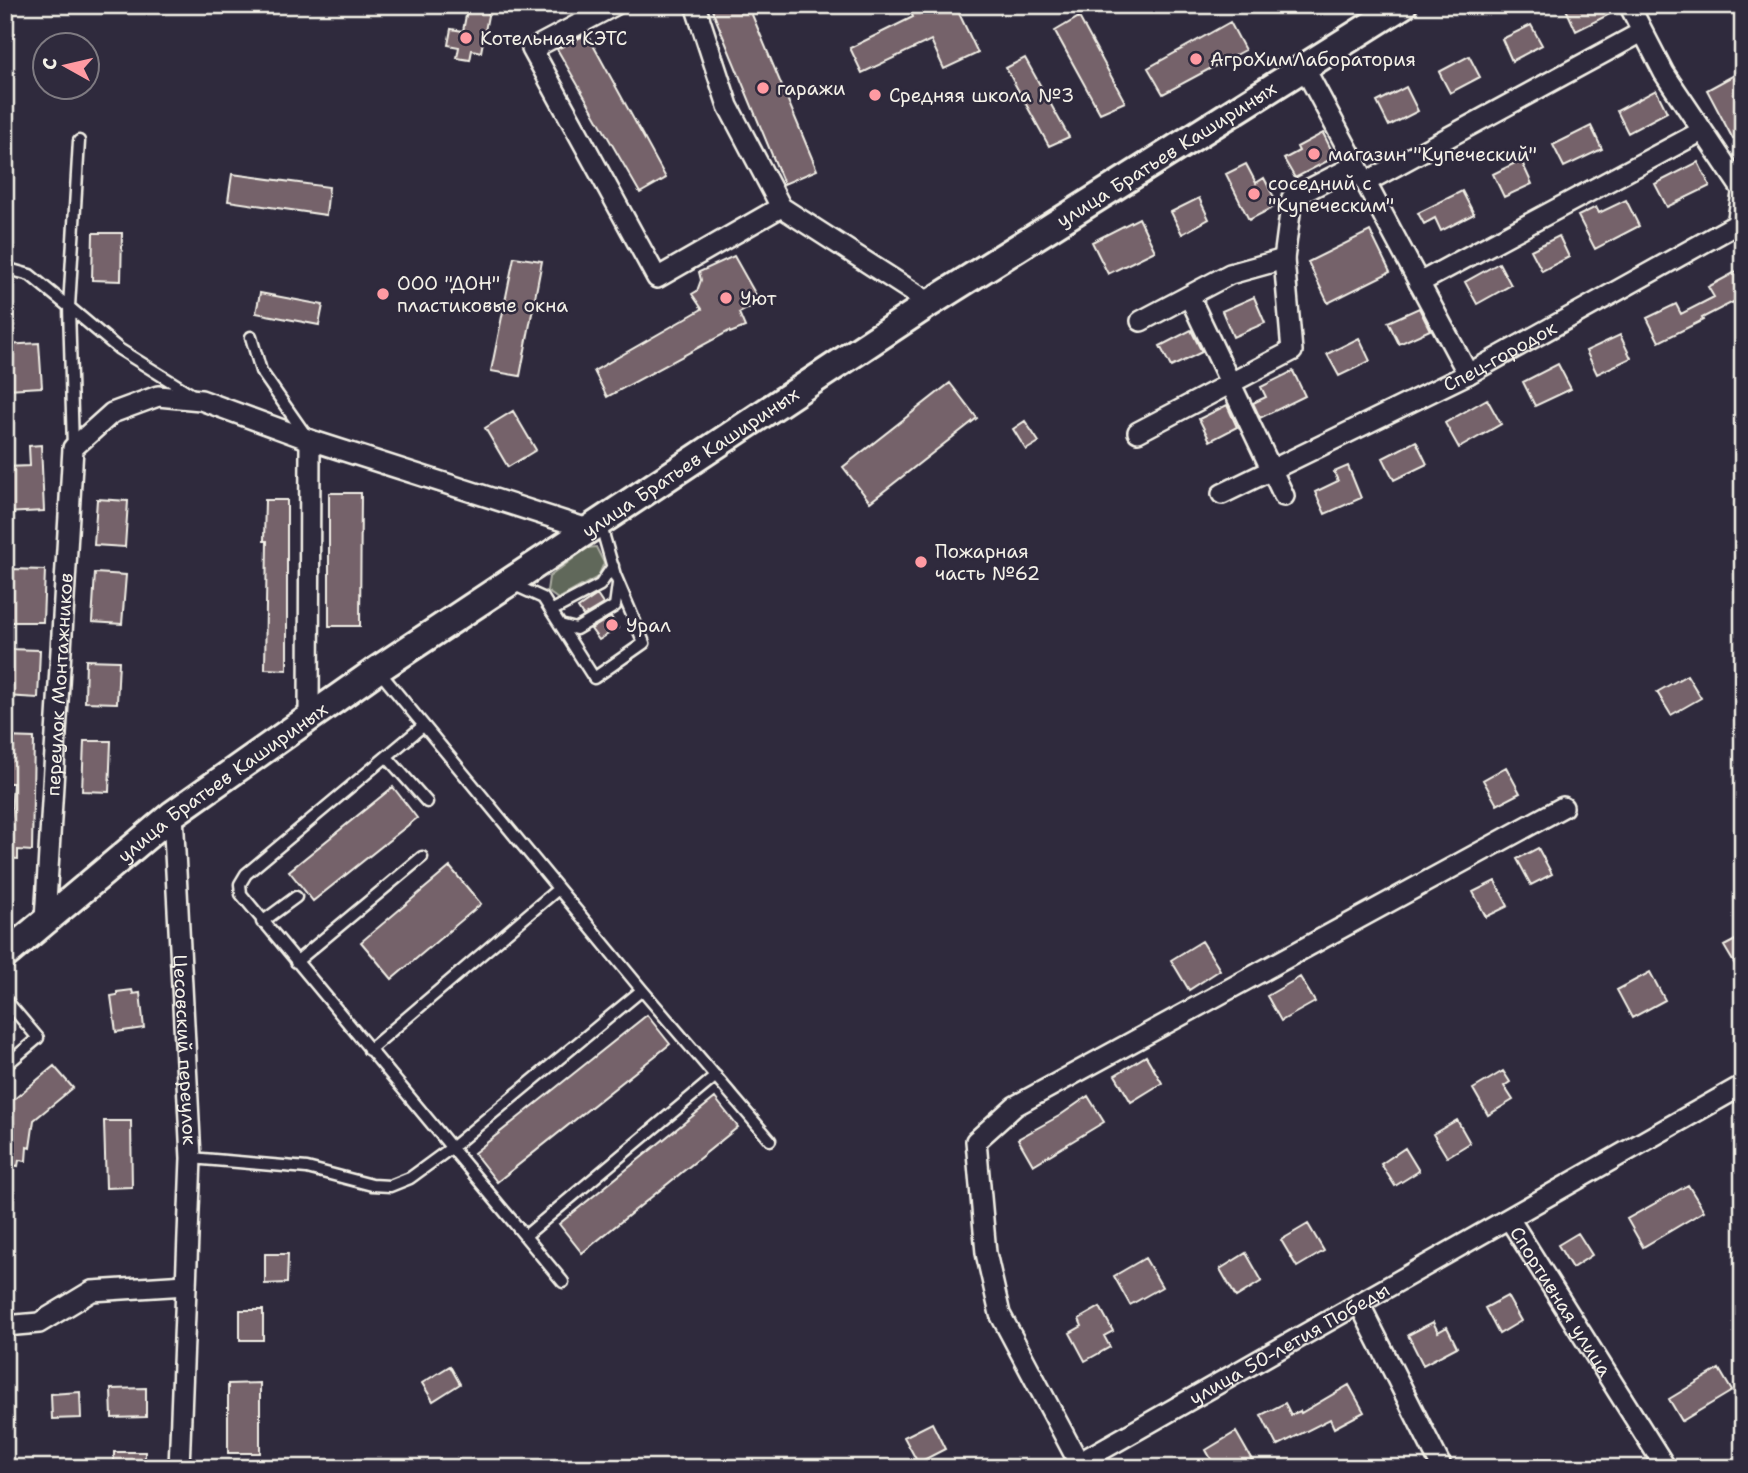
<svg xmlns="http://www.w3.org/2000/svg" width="1748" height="1473" viewBox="0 0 1748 1473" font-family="'Shantell Sans',sans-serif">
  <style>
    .green { fill: #61675a; stroke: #aaaca1; stroke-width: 2 }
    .building { fill: #75626a; stroke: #f4f1e8; stroke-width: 2 }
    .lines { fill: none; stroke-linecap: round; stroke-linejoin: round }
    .service-casing { stroke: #f4f1e8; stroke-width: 15 }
    .minor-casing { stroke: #f4f1e8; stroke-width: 24 }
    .secondary-casing { stroke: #f4f1e8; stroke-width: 32 }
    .service { stroke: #2f2a3d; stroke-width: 10 }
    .minor { stroke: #2f2a3d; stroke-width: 19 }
    .secondary { stroke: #2f2a3d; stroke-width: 26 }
    .poi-dot { fill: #ff9aa2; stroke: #2f2a3d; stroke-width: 2.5 }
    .labels { text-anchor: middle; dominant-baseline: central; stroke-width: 5; stroke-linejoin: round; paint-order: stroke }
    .poi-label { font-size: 19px; fill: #f4f1e8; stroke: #2f2a3d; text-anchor: start }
    .street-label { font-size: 19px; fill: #f4f1e8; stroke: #2f2a3d }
  </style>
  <rect width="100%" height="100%" fill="#2f2a3d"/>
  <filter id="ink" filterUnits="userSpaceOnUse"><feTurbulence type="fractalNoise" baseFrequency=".0143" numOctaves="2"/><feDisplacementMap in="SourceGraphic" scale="14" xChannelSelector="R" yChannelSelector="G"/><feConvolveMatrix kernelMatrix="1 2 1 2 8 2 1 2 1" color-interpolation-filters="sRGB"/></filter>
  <g filter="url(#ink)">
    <path class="green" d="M596 547 604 563 598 577 558 599 547 591 549 577 587 548Z"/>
    <path class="building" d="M468 5H490L481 52 472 50 470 60 457 58 459 47 448 45 451 29 463 31Z
      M710 5H748L817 170 784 184Z
      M908 5H955L978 53 944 69 931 40 862 73 850 48 913 17Z
      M1574 5H1617L1618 10 1576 31 1566 9Z
      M1079 17 1125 102 1100 113 1055 31Z
      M1230 22 1245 50 1163 94 1148 68Z
      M1531 25 1542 45 1512 61 1502 39Z
      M587 34 666 178 640 193 557 49Z
      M1469 56 1480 77 1450 93 1439 72Z
      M1025 58 1069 137 1049 146 1006 68Z
      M1736 74 1743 86V133L1733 139 1707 90Z
      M1406 87 1418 111 1389 126 1377 102Z
      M1656 90 1667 112 1628 133 1617 111Z
      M1591 126 1602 149 1564 167 1553 145Z
      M1323 133 1335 157 1295 178 1284 159 1299 151 1297 147Z
      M1521 160 1532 184 1504 197 1493 174Z
      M1698 162 1710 186 1667 207 1655 184Z
      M1246 164 1256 183 1264 178 1278 205 1249 220 1226 174Z
      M232 174 329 187 326 215 228 201Z
      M1462 191 1474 214 1441 231 1435 218 1424 224 1418 213Z
      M1199 198 1209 219 1182 234 1171 212Z
      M1626 200 1639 226 1595 249 1578 216 1596 207 1599 213Z
      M1139 218 1155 251 1108 274 1092 242Z
      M1370 231 1390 272 1328 303 1308 262Z
      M93 233H122L121 281 92 280Z
      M1559 236 1569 257 1542 271 1531 250Z
      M734 256 760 302 739 313 745 327 730 333 729 331 607 397 594 371 702 309 692 294 697 291 701 280 699 272Z
      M514 257 542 261 520 376 491 371Z
      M1499 263 1511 285 1477 304 1465 282Z
      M1743 268V321L1733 302 1702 318 1703 320 1659 342 1647 318 1676 304 1681 314 1714 297 1708 287Z
      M260 293 323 305 319 325 256 313Z
      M1254 297 1265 323 1233 337 1222 311Z
      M1419 308 1430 330 1399 344 1388 322Z
      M1191 330 1202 352 1171 367 1160 346Z
      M1620 335 1631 358 1597 374 1586 351Z
      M1359 338 1370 361 1339 376 1327 354Z
      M39 343 42 387 7 389 5 345Z
      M1558 364 1571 389 1535 406 1523 382Z
      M1293 371 1305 396 1260 418 1253 403 1266 397 1261 387Z
      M950 383 977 418 870 502 843 467Z
      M1487 399 1501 424 1459 448 1445 423Z
      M1227 405 1237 427 1210 441 1199 419Z
      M513 411 536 450 508 467 485 428Z
      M1025 421 1039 442 1026 450 1013 429Z
      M1416 441 1427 464 1394 480 1383 458Z
      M41 445 44 511 5 513V467L30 466 29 446Z
      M1348 466 1361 498 1325 514 1315 492 1338 481 1334 472Z
      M329 493H361L360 626H329Z
      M97 499 128 501 125 547 94 545Z
      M265 500H287V670L265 669 267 541H264Z
      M10 569 45 570 43 622H9Z
      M95 573 126 575 122 624 92 622Z
      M597 595 603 604 583 616 578 608Z
      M611 617 618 628 599 640 591 629Z
      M7 649 40 650 38 698 5 696Z
      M86 660 119 661 117 703 85 702Z
      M1687 675 1701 698 1671 715 1657 692Z
      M5 737 34 738 32 851 18 850V859L5 858V817H11L13 783H5Z
      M84 741H111L109 792 82 791Z
      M1506 767 1520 793 1497 805 1483 780Z
      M393 787 417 818 313 901 289 871Z
      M1538 848 1552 874 1531 885 1517 859Z
      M450 867 481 904 392 979 361 942Z
      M1495 881 1508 906 1486 917 1473 892Z
      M1743 936V978L1724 946Z
      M1202 941 1220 970 1189 990 1171 960Z
      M1650 972 1665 1000 1632 1018 1617 990Z
      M1300 977 1315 1002 1281 1021 1267 996Z
      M132 990 133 994 140 993 144 1028 116 1032 111 996 117 995V992Z
      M647 1015 670 1044 497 1182 474 1153Z
      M1146 1056 1162 1083 1131 1102 1115 1075Z
      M54 1066 73 1088 34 1120 30 1148 27 1147 26 1161 19 1160 18 1166 5 1164 7 1100 12 1101Z
      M1503 1071 1510 1082 1504 1086 1513 1100 1488 1115 1473 1089Z
      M1088 1096 1104 1122 1033 1165 1018 1139 1059 1116Z
      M715 1098 738 1127 582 1253 559 1224Z
      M1457 1120 1470 1143 1447 1157 1433 1134Z
      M104 1121H131L132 1187 106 1188Z
      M1405 1148 1419 1171 1395 1186 1381 1164Z
      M1688 1185 1704 1211 1643 1247 1627 1219Z
      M1308 1224 1324 1251 1297 1267 1281 1240Z
      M1578 1233 1592 1255 1572 1268 1558 1245Z
      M1246 1253 1262 1281 1236 1297 1220 1269Z
      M265 1254H288L287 1283 265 1284Z
      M1145 1258 1162 1287 1130 1305 1114 1276Z
      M1507 1296 1521 1321 1499 1334 1485 1308Z
      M1100 1307 1113 1331 1104 1336 1110 1347 1085 1361 1070 1333 1082 1326 1079 1319Z
      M240 1310H263V1340H240Z
      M1433 1322 1438 1332 1447 1327 1457 1347 1423 1365 1408 1335Z
      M450 1366 460 1384 433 1401 422 1383Z
      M1719 1369 1732 1391 1682 1421 1669 1399Z
      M260 1383V1453H228V1384Z
      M1349 1385 1364 1412 1334 1428 1330 1419 1277 1446 1261 1415 1285 1403 1291 1415 1300 1411 1301 1413Z
      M146 1388V1417L112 1418 111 1389Z
      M80 1392 81 1418 52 1419 51 1394Z
      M932 1423 945 1449 918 1463 904 1437Z
      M1236 1432 1252 1460 1239 1468H1216L1206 1450Z
      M114 1452H145V1468H114Z"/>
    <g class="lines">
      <defs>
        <path id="service" d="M79 141 69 307 119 349 191 394
          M5 268 30 275 69 307 73 448
          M251 337 261 371 307 437
          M512 584 543 598 594 678 644 643 615 575 601 526
          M551 611 600 585 613 566
          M560 625 576 629 615 606 618 584
          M378 670 642 990 770 1140
          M423 726 246 874 240 884 241 894 563 1282
          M387 757 427 802
          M262 922 296 897
          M296 962 422 857
          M5 999 38 1038 5 1066
          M369 1050 558 889
          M191 1158 307 1168 372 1185 390 1186 410 1178 451 1148 642 990
          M525 1236 716 1076"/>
        <g id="minor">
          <path d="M615 5 532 49 657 278 781 207"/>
          <path d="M695 5 728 106 781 207 930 303"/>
          <path d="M1629 5 1664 73 1741 188"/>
          <path d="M1305 69 1468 374"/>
          <path d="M1366 182 1642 32"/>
          <path d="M1419 283 1702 131"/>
          <path d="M1189 296 1284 496"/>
          <path d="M1141 321 1230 274 1284 259"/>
          <path d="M1138 432 1292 351 1284 259 1292 198 1356 165"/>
          <path id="s1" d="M1222 494 1468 374 1737 224 1743 188"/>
          <path d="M309 717 310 440"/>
          <path id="s2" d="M173 814 191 1158 179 1468"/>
          <path id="s3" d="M45 920 73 448 112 413 158 396 201 400 310 440 588 529"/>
          <path id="s4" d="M1510 1220 1666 1468"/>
          <path d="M1359 1303 1442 1468"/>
          <path d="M5 1326 39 1323 92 1291 186 1285"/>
          <path d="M1079 1463 1000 1314 986 1253 976 1141 1015 1106 1563 807"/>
          <path id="s5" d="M1070 1468C1294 1340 1519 1214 1743 1085"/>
        </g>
        <g id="secondary">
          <path id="s6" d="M5 955 173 814 377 670 930 303 1403 5"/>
        </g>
      </defs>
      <use href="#service" class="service-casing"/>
      <use href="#minor" class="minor-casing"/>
      <use href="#secondary" class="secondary-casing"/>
      <use href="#service" class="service"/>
      <use href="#minor" class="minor"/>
      <use href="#secondary" class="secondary"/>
    </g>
  </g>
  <g class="poi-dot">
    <circle cx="466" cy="38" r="7"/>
    <circle cx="1196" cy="59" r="7"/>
    <circle cx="763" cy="88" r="7"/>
    <circle cx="875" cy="95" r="7"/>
    <circle cx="1314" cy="154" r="7"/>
    <circle cx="1254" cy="194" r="7"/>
    <circle cx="383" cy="294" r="7"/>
    <circle cx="726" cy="298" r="7"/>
    <circle cx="921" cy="562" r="7"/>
    <circle cx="612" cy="625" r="7"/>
  </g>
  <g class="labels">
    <g class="poi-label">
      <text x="480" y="38">Котельная КЭТС</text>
      <text x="1210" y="59">АгроХимЛаборатория</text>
      <text x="777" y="88">гаражи</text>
      <text x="889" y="95">Средняя школа №3</text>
      <text x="1328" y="154">магазин "Купеческий"</text>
      <text x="1268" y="183">соседний с<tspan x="1268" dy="22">"Купеческим"</tspan></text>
      <text x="397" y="283">ООО "ДОН"<tspan x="397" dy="22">пластиковые окна</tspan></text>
      <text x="740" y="298">Уют</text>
      <text x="935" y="551">Пожарная<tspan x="935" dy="22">часть №62</tspan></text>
      <text x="626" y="625">Урал</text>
    </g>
    <g class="street-label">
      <text stroke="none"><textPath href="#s6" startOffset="1412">улица Братьев Кашириных</textPath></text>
      <text stroke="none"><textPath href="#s1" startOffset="310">Спец-городок</textPath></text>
      <text stroke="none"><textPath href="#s6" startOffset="845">улица Братьев Кашириных</textPath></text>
      <text stroke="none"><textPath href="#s3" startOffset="236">переулок Монтажников</textPath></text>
      <text stroke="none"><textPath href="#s6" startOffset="278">улица Братьев Кашириных</textPath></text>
      <text stroke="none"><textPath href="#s2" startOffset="236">Цесовский переулок</textPath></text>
      <text stroke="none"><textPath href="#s4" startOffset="96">Спортивная улица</textPath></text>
      <text stroke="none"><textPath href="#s5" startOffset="252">улица 50-летия Победы</textPath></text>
    </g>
  </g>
  <rect width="1748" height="1473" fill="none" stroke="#2f2a3d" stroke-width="28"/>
  <rect x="14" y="14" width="1720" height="1445" fill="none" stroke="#f4f1e8" stroke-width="2.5" filter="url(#ink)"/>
  <g transform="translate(66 66) rotate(278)"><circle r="33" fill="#2f2a3d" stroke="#7e7a81" stroke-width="2"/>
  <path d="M0-5L12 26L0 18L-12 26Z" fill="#ff9aa2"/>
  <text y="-10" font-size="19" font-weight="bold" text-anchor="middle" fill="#f4f1e8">С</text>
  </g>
</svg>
